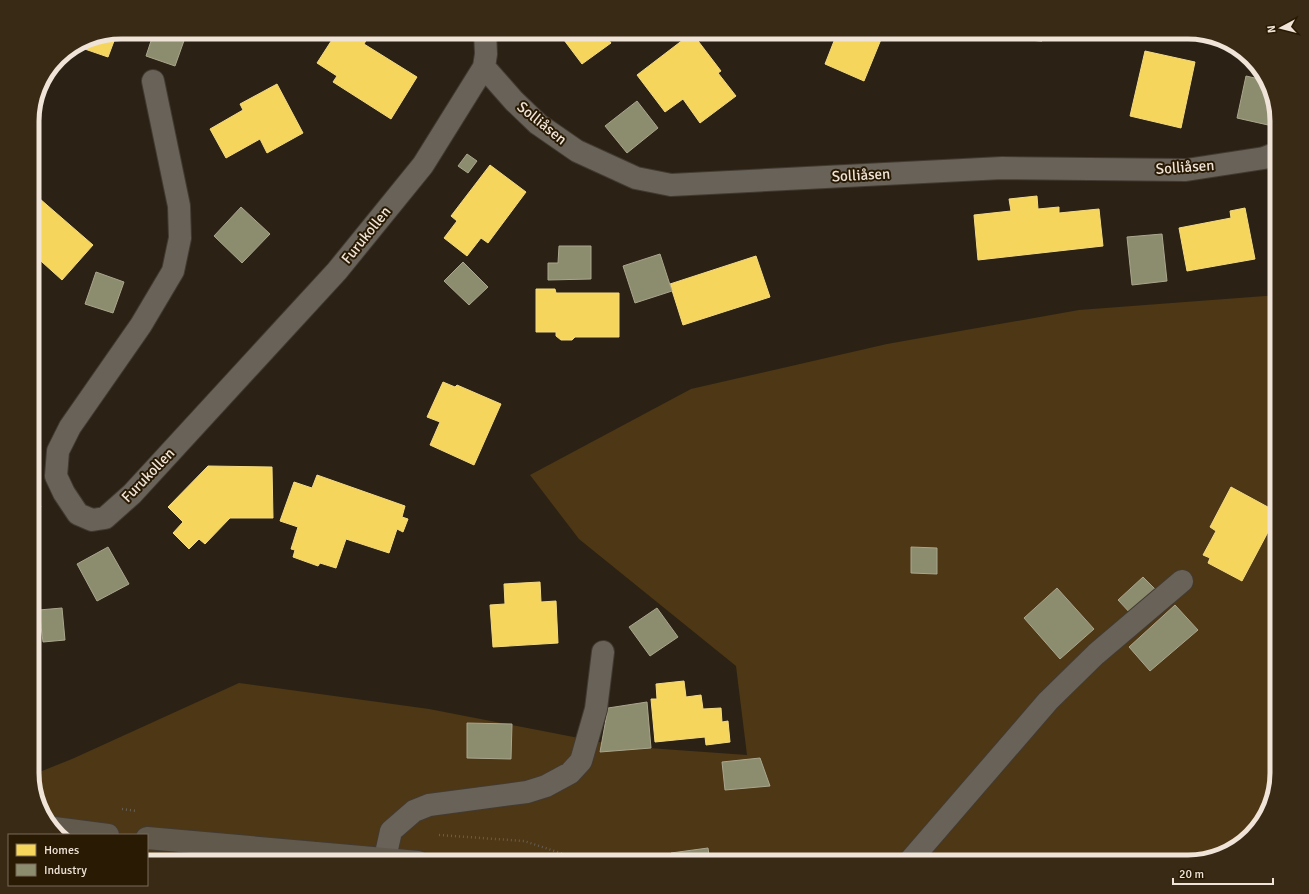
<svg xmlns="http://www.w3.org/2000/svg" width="1309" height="894" viewBox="0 0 1309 894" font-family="Signika,sans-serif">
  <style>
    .green { fill: #4e3714 }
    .homes { fill: #f6d55c; stroke: #f4da81 }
    .industry { fill: #8c8c6e; stroke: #aaa68e }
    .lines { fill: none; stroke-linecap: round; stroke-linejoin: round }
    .minor-casing { stroke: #433b32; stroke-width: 24 }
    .primary-casing { stroke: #433b32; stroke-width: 24 }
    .path { stroke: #655e56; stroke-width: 2.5; stroke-dasharray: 1 3; stroke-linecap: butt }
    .minor { stroke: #686259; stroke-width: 22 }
    .primary { stroke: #62594d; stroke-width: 22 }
    .labels { text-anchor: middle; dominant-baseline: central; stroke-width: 4; stroke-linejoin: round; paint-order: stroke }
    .street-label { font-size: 15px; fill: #efe4d7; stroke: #291a04 }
    .rim { fill: none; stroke: #efe4d7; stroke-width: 5 }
  </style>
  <rect width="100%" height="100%" fill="#2b2215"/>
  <path class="green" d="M1277 295V774L1262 823 1232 850 1189 862H147V835H60L44 817 32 775 72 759 239 683 429 709 620 746 747 755 736 666 579 539 530 475 691 389 887 344 1079 310Z"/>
  <path class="homes" d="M337 32H360L368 37 364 44 417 77 391 119 333 82 337 76 317 63Z
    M558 32H609L605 35 611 43 582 64Z
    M831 32H884L864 81 825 64 836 36 830 34Z
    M1000 32H1043L1042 41 999 38Z
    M117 33 108 57 76 46 87 39Z
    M692 33 721 71 718 73 736 96 700 123 683 99 665 112 637 75Z
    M1145 51 1195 62 1181 128 1130 116Z
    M277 84 303 133 267 153 260 139 226 158 210 129 243 110 240 104Z
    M490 165 526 192 488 243 481 238 467 256 444 238 457 221 451 216Z
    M32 192 93 245 62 280 32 253Z
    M1037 196 1038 209 1059 207V213L1099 209 1103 246 978 260 974 215 1011 211 1009 199Z
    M1245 208 1255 259 1187 271 1179 228 1231 218 1230 211Z
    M756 256 770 297 683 325 670 284Z
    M536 289H555L556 293H619V337H575L572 340H561L556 336V332H536Z
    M443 382 455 387 457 385 501 404 474 465 430 445 440 422 427 417Z
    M208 466 272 467 273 518H230L205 544 199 539 189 549 173 533 183 522 168 507Z
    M317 475 405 506 402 517 408 519 403 532 397 529 389 553 346 539 336 568 320 563 318 566 293 557 295 550 291 549 298 527 280 521 294 482 312 488Z
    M1231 487 1277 512V515L1242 581 1208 563 1210 558 1203 555 1216 531 1210 527Z
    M540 582 541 602 556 601 558 643 493 647 490 605 505 604 504 584Z
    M684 681 686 697 701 695 703 709 721 708 722 722 728 721 730 742 706 745 705 737 655 742 651 699H657L656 684Z"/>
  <path class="industry" d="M154 32H177L186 35 175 66 146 56Z
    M1246 76 1268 81 1277 127 1237 118Z
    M637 101 658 128 627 153 605 126Z
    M467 154 477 161 468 173 458 166Z
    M241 207 270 234 242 263 214 236Z
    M1162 234 1167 281 1132 285 1127 237Z
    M559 246H591V279L548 280V263H558Z
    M660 254 672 291 635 303 623 266Z
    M463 262 488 287 469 305 444 281Z
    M96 272 124 282 113 313 85 304Z
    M32 392 39 396 32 410Z
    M32 502 41 506 32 522Z
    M108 547 129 584 97 601 77 564Z
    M911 547 937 548V574L911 573Z
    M1143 577 1157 591 1132 615 1118 600Z
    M1057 588 1094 629 1060 659 1024 618Z
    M1175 605 1198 630 1150 671 1129 647Z
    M62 608 65 640 43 642 39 610Z
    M657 608 678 637 650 656 629 627Z
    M647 702 651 748 600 752 608 708Z
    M467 723 512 724 511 759 467 758Z
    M760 758 770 786 725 790 722 762Z
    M708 848 710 862H672L671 853Z"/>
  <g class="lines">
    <defs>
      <path id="minor" d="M484 67 514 101 538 124 577 151 636 178 671 185 1002 168 1186 170 1264 158 1277 153
        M153 81 179 206 180 238 173 271 141 325 70 427 58 451 56 476 64 493 78 514 92 520 105 518 132 494 337 271 423 165 484 67 486 54 485 32
        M385 858 391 831 414 811 429 805 527 792 546 786 570 773 581 761 596 709 603 652
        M909 862 1048 701 1096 654 1182 581"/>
      <path id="primary" d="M54 828 108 835
        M147 838 418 862"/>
    </defs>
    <use href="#minor" class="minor-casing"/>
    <use href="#primary" class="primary-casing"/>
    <path class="path" d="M38 800H46
      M122 809 137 811
      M439 835 524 841 588 862"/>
    <use href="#minor" class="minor"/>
    <use href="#primary" class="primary"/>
  </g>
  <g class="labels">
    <g class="street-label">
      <text transform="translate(542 123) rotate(39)">Solliåsen</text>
      <text transform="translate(1185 167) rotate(-4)">Solliåsen</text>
      <text transform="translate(861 175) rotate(-3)">Solliåsen</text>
      <text transform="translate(366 235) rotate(-51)">Furukollen</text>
      <text transform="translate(148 475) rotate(-46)">Furukollen</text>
    </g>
  </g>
  <path d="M0 0H1309V894H0ZM121 39H1188A82 82 0 0 1 1270 121V773A82 82 0 0 1 1188 855H121A82 82 0 0 1 39 773V121A82 82 0 0 1 121 39Z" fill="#392a15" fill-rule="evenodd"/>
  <path class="rim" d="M121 39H1188A82 82 0 0 1 1270 121V773A82 82 0 0 1 1188 855H121A82 82 0 0 1 39 773V121A82 82 0 0 1 121 39Z"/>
  <rect x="8" y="834" width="140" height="52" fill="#291a04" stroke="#786b58"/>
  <rect x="16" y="844" width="20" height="12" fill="#f6d55c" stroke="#786b58"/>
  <text x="44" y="854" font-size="12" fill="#efe4d7">Homes</text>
  <rect x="16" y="864" width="20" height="12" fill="#8c8c6e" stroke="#786b58"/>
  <text x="44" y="874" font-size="12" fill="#efe4d7">Industry</text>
  <g transform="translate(1281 28) rotate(263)" stroke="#291a04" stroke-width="3" paint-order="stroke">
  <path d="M0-3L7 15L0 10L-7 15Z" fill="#efe4d7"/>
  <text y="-6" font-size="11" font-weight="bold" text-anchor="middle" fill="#efe4d7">N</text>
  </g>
  <path d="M1173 878v6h100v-6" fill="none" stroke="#efe4d7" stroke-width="2"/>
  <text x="1179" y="878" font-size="12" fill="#efe4d7" stroke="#291a04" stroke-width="3" paint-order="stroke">20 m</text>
</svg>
